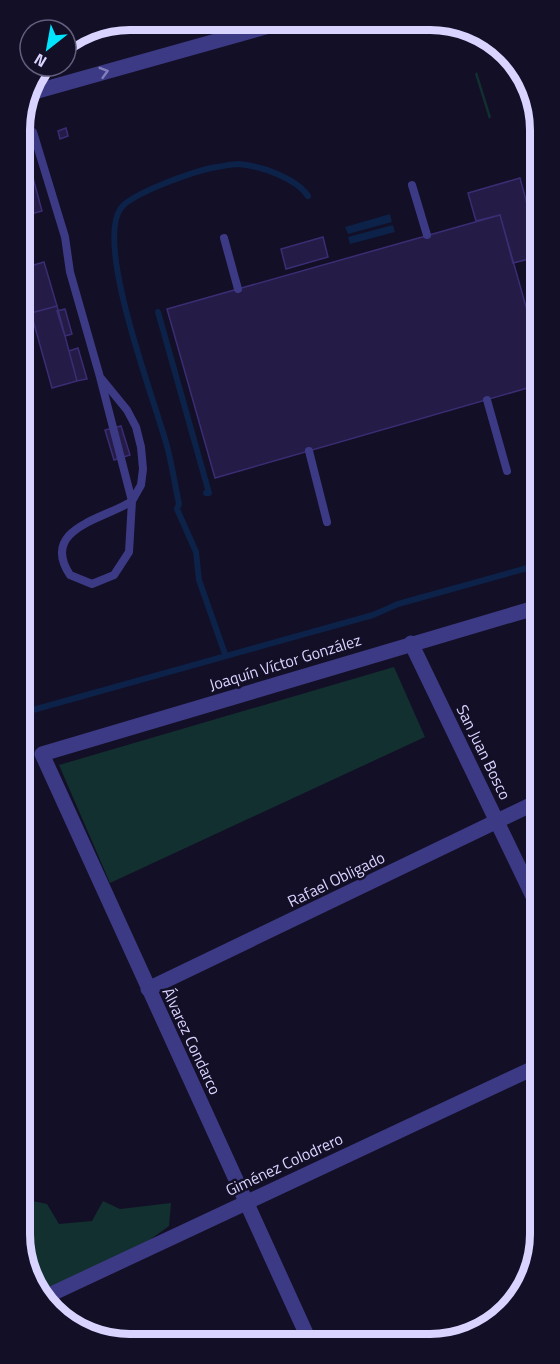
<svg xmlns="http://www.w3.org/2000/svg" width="560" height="1364" viewBox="0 0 560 1364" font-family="'Titillium Web',sans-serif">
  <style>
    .green { fill: #12302f }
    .water { fill: #0c2248 }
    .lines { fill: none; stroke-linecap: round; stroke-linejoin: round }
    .stream { stroke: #0c2248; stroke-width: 6 }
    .building { fill: #241b47; stroke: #3b2d73; stroke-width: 1.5 }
    .service { stroke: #3d3a85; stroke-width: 8 }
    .minor { stroke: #3d3a85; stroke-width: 15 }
    .oneway { stroke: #837fbc }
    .labels { text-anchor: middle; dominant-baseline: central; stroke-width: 5; stroke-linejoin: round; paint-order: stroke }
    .street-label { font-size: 16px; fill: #d9d4ff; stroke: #130f26 }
    .rim { fill: none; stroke: #d9d4ff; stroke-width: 8 }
  </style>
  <rect width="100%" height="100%" fill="#130f26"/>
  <path class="green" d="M477 72 491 117 489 119 475 74Z
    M394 667 425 737 110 883 59 765Z
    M23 1159 34 1163 23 1186Z
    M23 1199 47 1204 59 1224 92 1221 103 1201 120 1209 171 1203 169 1226 133 1252 44 1296 23 1262Z"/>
  <path class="water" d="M390 214 392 222 348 234 345 227Z
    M393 225 395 232 350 244 348 237Z"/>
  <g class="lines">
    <path class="stream" d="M158 312 209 493H206
      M535 312 529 289 537 272
      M225 654 199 580 196 552 177 509 179 504C175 485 172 465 167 446 155 401 94 244 121 208 132 193 197 170 217 167 224 166 232 164 239 164 261 166 296 178 308 196
      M22 713 373 615 398 604 538 565"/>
  </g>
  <path class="building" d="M66 128 68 136 60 139 58 131Z
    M32 174 42 211 20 217V178Z
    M520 178 537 241V257L513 263 500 215 476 221 468 193Z
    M500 215 538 349V385L215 478 167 309Z
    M323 237 328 257 286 269 281 249Z
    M44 262 57 306 31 313 20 269Z
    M57 306 77 381 52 388 31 313Z
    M65 309 72 334 65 336 57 311Z
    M537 315 538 334 534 335 528 317Z
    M78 348 87 379 77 381 69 351Z
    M121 426 130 455 114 460 105 430Z"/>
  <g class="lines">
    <path class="service" d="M125 21 127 25
      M33 132 65 237 70 272 100 377 127 410 136 427 141 447 143 469 141 485 132 501 129 552 114 575 92 584 70 575C39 528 105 519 132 501L100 377
      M412 185 427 235
      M224 238 238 289
      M487 400 507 471
      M309 451 327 522"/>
    <path class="minor" d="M27 94 287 21
      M411 643 539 909
      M148 989 539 801
      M45 1297 540 1065
      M310 1342 42 754 538 607"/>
  </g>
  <defs><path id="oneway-chevron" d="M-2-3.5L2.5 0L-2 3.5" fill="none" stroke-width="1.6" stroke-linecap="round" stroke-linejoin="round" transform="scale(1.5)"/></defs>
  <use class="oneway" href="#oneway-chevron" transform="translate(104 72) rotate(-16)"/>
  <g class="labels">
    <g class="street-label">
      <text transform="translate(285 662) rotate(-17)">Joaquín Víctor González</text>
      <text transform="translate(484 752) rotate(64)">San Juan Bosco</text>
      <text transform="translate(336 879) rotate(-26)">Rafael Obligado</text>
      <text transform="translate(192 1041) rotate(65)">Álvarez Condarco</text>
      <text transform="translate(284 1164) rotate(-25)">Giménez Colodrero</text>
    </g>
  </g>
  <path d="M0 0H560V1364H0ZM130 30H430A100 100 0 0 1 530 130V1234A100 100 0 0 1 430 1334H130A100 100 0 0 1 30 1234V130A100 100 0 0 1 130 30Z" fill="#130f26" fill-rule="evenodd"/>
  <path class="rim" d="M130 30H430A100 100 0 0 1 530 130V1234A100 100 0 0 1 430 1334H130A100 100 0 0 1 30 1234V130A100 100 0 0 1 130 30Z"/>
  <g transform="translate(48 48) rotate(211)"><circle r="28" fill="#130f26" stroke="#625e7d" stroke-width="1.5"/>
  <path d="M0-4.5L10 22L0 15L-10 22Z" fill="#00e5ff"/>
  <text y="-9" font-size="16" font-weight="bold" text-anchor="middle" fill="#d9d4ff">N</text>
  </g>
</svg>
